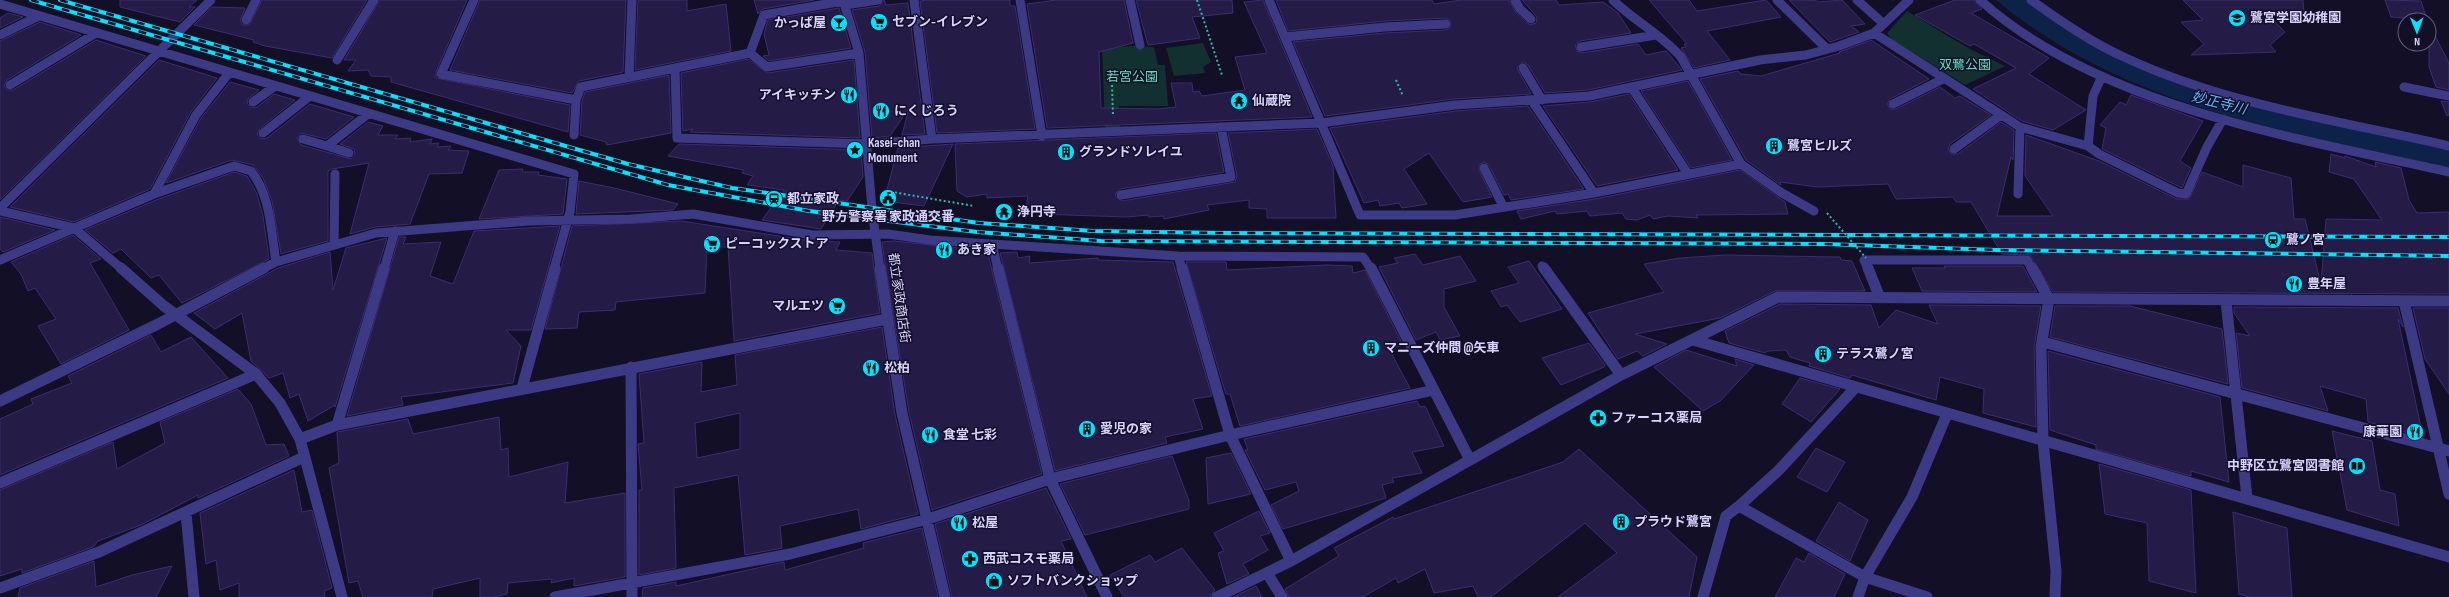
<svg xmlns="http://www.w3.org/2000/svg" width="2449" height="597" viewBox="0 0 2449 597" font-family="'Sofia Sans Condensed','Noto Sans JP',sans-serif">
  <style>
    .green { fill: #12302f }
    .water { fill: #0c2248 }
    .building { fill: #241b47; stroke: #3b2d73; fill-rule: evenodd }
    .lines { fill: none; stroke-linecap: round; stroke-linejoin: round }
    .path { stroke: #2fb8b0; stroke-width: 2; stroke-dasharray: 2 2.5; stroke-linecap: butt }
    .minor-far1 { stroke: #3d3a85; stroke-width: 9 }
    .minor { stroke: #3d3a85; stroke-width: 11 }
    .rail-casing { stroke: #00e5ff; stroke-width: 4 }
    .rail { stroke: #130f26; stroke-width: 2.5; stroke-dasharray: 8; stroke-linecap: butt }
    .path-bridge { stroke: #2fb8b0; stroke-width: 2; stroke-dasharray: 2 2.5; stroke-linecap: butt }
    .labels { text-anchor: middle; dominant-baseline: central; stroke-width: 3; stroke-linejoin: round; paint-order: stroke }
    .poi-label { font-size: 13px; font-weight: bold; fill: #d9d4ff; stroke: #130f26; text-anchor: start }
    .park-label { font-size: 13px; fill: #5fe0c0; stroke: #130f26 }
    .street-label { font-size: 13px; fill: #d9d4ff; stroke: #130f26 }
    .water-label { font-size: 14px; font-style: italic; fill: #62b6ff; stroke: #130f26 }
  </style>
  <rect width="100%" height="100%" fill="#130f26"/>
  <path class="green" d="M1907 11 1968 48 2005 66 1965 85 1891 39 1887 33Z
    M1203 43 1211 62 1203 67 1205 73 1174 76 1166 48Z
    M1133 46 1154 47 1158 65H1165L1168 106H1119L1120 129 1105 130 1102 48Z"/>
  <path class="water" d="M1996 0H2026L2042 13 2172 80 2449 149V168C2289 131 2127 109 1996 0Z"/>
  <path class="building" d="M120 0H197L189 7H195L180 22 120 7Z
    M262 0H367L332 58 265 46 253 42 254 40 194 25 212 7 245 8 240 21 243 25H249Z
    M380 0H467L436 72V78L570 105 568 132 391 82V77L371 76 368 70 348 71 356 60H344Z
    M480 0H626L623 72 579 81 572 93 450 70Z
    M638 0H687V11L726 4 731 51 635 70Z
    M754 0H814L763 9 758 14Z
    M884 0 886 5 908 3 925 134 902 135 909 108 890 136 872 138 865 52 852 10 879 6Z
    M929 0H1010V6H1015L1035 129 937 133 920 1Z
    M1056 0H1124L1133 43 1099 52 1101 108 1157 109 1176 107 1171 83H1192L1193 92 1199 91 1202 96 1245 90 1235 57 1267 53 1244 2 1263 0 1312 117 1047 128 1027 4Z
    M1136 0H1232L1233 13 1192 17 1200 38 1148 45Z
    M1276 0H1432L1434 4 1461 0H1509L1516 13 1530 25 1536 23 1537 17 1522 0H1556L1559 5 1603 2 1618 13 1631 33 1580 41 1575 45 1577 51 1582 53 1638 44 1646 55 1666 51 1682 70 1588 90 1545 93 1528 65 1523 62 1517 68 1531 94 1454 99 1325 116 1293 42 1385 33 1446 30 1451 27V21L1446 18 1385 21 1288 31Z
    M1649 0H1689L1697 11 1766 0 1781 17 1707 31 1730 60 1694 68 1681 48 1686 47 1684 44H1687Z
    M1789 0H1815L1818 2 1842 0 1865 24 1851 26 1859 32 1830 42Z
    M1955 0H1974L1982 9 1971 13 2049 58 2029 74 2086 110 2053 130 2022 121 1973 89 2016 68 1974 44 1970 46 1915 15Z
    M2183 0H2303L2304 12 2269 16 2285 32 2270 45 2276 52 2191 55 2204 44 2181 22 2203 20Z
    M2385 0 2421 1 2427 20 2391 17Z
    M839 8 851 48 769 61 763 56 769 55 764 34 768 20Z
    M8 13 23 17 0 28V18Z
    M40 22 81 35 7 80 4 86 7 90H13L96 40 146 56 0 200V41Z
    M2429 24 2449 63V90L2436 87 2429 67Z
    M1871 40 1929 79 1890 99 1887 104 1890 109H1896L1940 87 1955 98 1960 96 1991 115 1950 144 1948 149 1951 154H1958L2001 122 2014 130 2013 160 2011 157 1997 216H2053L2025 176 2026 135 2099 161 2177 199H2189L2202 172 2243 187V165L2291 178 2294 219H2305L2321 284 2326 219 2382 220 2354 179 2329 172 2331 154 2345 158V156L2376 167 2375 162 2401 168 2409 200 2417 213 2449 212V294L2053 292 2030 255 2002 254 1971 202H1956L1953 197 1896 199 1888 184 1818 187 1780 182 1781 185 1746 160 1700 79 1738 71 1741 74 1761 76 1840 53 1839 52Z
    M748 59 768 73 854 60 860 138 690 132 693 129 683 131 681 73Z
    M159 60 217 78 191 112 150 189 74 222 10 207Z
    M669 75 671 133 607 145 606 142 580 135 582 101 585 92Z
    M1688 81 1732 160 1691 168 1641 91Z
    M230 82 259 90 248 99 247 103 251 108 257 107 274 94 295 100 259 129 257 134 261 139 267 138 310 104 354 117 326 139 301 133 297 138 301 145 351 159 355 154 354 149 340 144 368 122 383 126 378 135H398L395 139 411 138 410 142 432 139 430 144 439 143 437 147 451 146 448 150 469 151 462 173 429 174 410 224 375 227 350 234 369 163 332 169 328 171V241L281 254 272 201 263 178 253 165 232 160 166 183 201 118Z
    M1629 94 1678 170 1597 186 1543 106 1590 102Z
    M2131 95 2203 121 2180 161 2191 168 2182 188 2102 149 2106 128 2100 125 2120 102 2126 105Z
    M2441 101 2449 102V115L2447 116Z
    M1528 106 1584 189 1511 200 1508 194 1504 195 1489 165 1484 162 1479 165V170L1492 197 1463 202 1429 153 1404 169 1427 204 1402 208 1399 203 1380 206 1378 200 1364 203 1330 128 1456 111Z
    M1317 129 1333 166 1336 218H1267V209L1249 208V200L1207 205 1209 210 1164 219 1163 216 1149 217 1148 215 1127 217 1038 214 1039 207 1026 208 1028 196 987 198V194L967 197 957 191 955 144 1216 133 1224 172 1120 189 1116 193 1115 196 1122 201 1235 182 1237 176 1228 133Z
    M679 144 861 150 863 177 847 201 839 200 821 229 762 220 784 190 747 185 753 176 742 173 744 170 668 156Z
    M953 144 924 206 884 201 898 148Z
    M523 169 522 172H539L538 175 567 179 563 214 479 219 499 170Z
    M1740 170 1785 202 1788 214 1696 215 1698 218 1668 216 1653 219 1650 215 1637 220 1626 219 1622 213 1590 216 1587 211 1557 214 1555 211 1521 219 1517 211 1595 199Z
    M234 172 247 176 257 194 263 216 269 259 182 303 159 275 151 278 121 249 113 253 85 230 156 200Z
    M579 181 614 188 678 204 673 210 576 214Z
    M0 217 55 230 3 252 0 249Z
    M681 221 811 241 840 242 836 250 872 253 880 313 734 341 728 247H707L705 293 616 302 615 310 579 312 577 328 545 329 572 226Z
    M560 226 531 330H506L521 346 513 383 401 397 403 405 347 416 399 237H406L403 244 441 242 430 276 453 284 474 231Z
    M73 235 101 259 90 263 129 330 61 364 38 326 56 319 35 288 28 291 21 274 11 262Z
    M387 238 335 407V405L308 421 299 394 290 398 283 373 269 378 251 361 242 313 215 329 194 313 278 268 330 252 333 290 346 248Z
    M894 241 976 250 979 255 988 254 1042 474 932 510 909 412 885 264 882 242Z
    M1017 252 1018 258 1030 256 1029 263 1098 258V260L1173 262 1212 396 1193 399 1203 429 1165 437 1167 443 1055 471 1000 253Z
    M1415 254 1423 265 1460 256 1476 281 1444 289V307L1460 336 1440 340 1436 332 1416 340 1379 267 1398 263 1394 258Z
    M1725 255 1840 257 1841 260 1852 261 1865 291H1775L1720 318 1635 334 1667 344 1643 356 1637 351 1618 359 1588 313 1664 292 1644 264 1680 258Z
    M1529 261 1562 309 1520 322 1507 305 1501 307 1491 291 1519 283 1508 267Z
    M1186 262H1226L1227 270 1326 265 1352 266 1353 273 1365 270 1403 345 1389 349 1410 388 1240 426 1230 394H1226Z
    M1944 266H2023L2037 292 1922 291 1912 268H1945Z
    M1780 304 1871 305 1879 328 1896 310 1938 324 1929 305 2041 306 2034 347 2036 427 1983 413 1984 389 1940 377 1936 400 1852 375 1850 378 1809 366 1810 363 1790 357 1786 350 1768 351 1765 353 1729 343 1725 331Z
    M2055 306H2130L2222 329 2228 384 2050 337Z
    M2234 307 2398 308 2403 327 2398 319 2423 437 2368 422 2366 399 2320 386 2328 411 2242 388 2236 333 2250 336 2234 313Z
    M2413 308H2449V394L2425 359Z
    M882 327 895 415 918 514 861 529 858 509 780 526 782 548 745 555 738 475 674 488 676 568 639 575V490H642L638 444 644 443 639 374 702 362 701 392 737 385 735 355ZM740 413V449L697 458 695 423Z
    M151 335 161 352 191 337 228 378 0 475V419L33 404 31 399 72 383 68 376Z
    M1589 343 1605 365 1604 367 1561 385 1542 358Z
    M1686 350 1737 366 1735 359 1754 365 1720 401 1703 411 1654 367Z
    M2048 351 2220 397 2229 482 2191 471V476L2096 449V445L2050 430Z
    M1800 378 1840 389 1811 422 1782 404Z
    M238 389 251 404 266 445 284 444 289 456 198 498V495L141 525 98 541 93 547 22 573V569L0 576V490L113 442 117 469 165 443 160 422Z
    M1417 401 1420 407 1425 406 1444 446 1412 452 1422 473 1392 478 1394 482 1382 485 1386 498 1283 529 1271 505 1299 491 1296 482 1265 490 1245 450H1248L1244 439Z
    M499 417 501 450 508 448 509 477 568 462 565 503 625 493V577L574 586V578L551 583 552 579 508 583 507 594 493 597H480V578L433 589 432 597H363L358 581 349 583 329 468 339 463 337 432 408 419 413 434Z
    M2332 431 2372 441 2380 490 2395 494 2399 526 2347 510Z
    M1816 448 1845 462 1827 492 1797 477Z
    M1579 449 1697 557 1689 597H1558L1617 553 1585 523 1491 597H1478L1473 586 1434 593 1425 569 1398 583 1396 578 1363 597H1289L1285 589 1339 556 1334 548 1393 517 1394 519 1563 462Z
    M1231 453 1251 494 1208 504 1206 458Z
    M1172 456 1189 501V509L1085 535 1060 484Z
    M2099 464 2191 490 2196 593 2149 581 2147 523 2105 514Z
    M294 470 302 512 312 510 332 588 324 591 325 597H239V583L220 590 216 560 206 564 200 513Z
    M1046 488 1071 539 1061 541 1087 597H952L935 524Z
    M1839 502 1868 520 1850 561 1816 541Z
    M1259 511 1270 533 1260 536 1268 550 1243 564 1249 574 1227 584 1218 553 1224 551 1214 533Z
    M2233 512 2287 528 2292 597H2250L2239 594Z
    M922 528 938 597H642L643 588 676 582V586L784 562 785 570 864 548 863 543Z
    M1182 548 1215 590 1210 597H1124L1110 575 1150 555 1155 562Z
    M1809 553 1845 574 1834 597H1775L1796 558 1804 562Z
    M94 561 96 587 132 575 172 566 156 597H18L20 588Z
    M1256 586 1262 597H1233Z"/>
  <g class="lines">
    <path class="path" d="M1197 0 1222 75
      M1396 80 1403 96
      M1112 85 1113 116
      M886 191 974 206"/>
    <path class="minor-far1" d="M474 0 441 74 576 100
      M843 0 859 53 872 209 880 269
      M914 0 932 139
      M1020 0 1042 136
      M1130 0 1140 45
      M1269 0 1360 215H1455L1594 193 1741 164
      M1515 0 1520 9 1531 19
      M1613 0C1634 21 1661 34 1681 57L1741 164 1782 193 1814 211
      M1777 0 1827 49
      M1857 0 1884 24
      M1980 0C2099 107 2297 138 2449 172
      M2031 0C2062 22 2092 43 2126 58 2227 105 2341 121 2449 146
      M0 4 574 174 570 212 554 269
      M845 5 878 0
      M246 20 256 0
      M1874 33 2020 127 2088 146 2099 154 2178 193 2186 194 2207 147 2223 119
      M0 35 39 16
      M1285 37 1385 27 1446 24
      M1581 47 1656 35
      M750 53 764 15 843 1
      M337 60 374 0
      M675 68 677 138 868 144 932 139 1321 123 1455 105 1589 96 1760 60 1806 55 1839 46 1874 33 1909 0
      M1523 68 1542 100
      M629 77 632 0
      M10 85 96 33
      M2404 87 2449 96
      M1632 88 1688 174
      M1532 101 1594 193
      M253 102 275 86
      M1893 104 1943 79
      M263 133 310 96
      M574 135 576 100 581 87 750 53 767 67 859 53
      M303 139 327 146
      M2088 146 2093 96 2102 76
      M1954 149 2001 115
      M349 153 327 146 368 114
      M1484 168 1503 206
      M154 194 196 115 229 73
      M2018 194 2020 127
      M1121 195 1231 177 1221 127
      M0 208 211 0
      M0 211 74 228 122 269
      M992 244 998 269
      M334 245 335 174
      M1178 256 1182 269
      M0 260 154 194 234 166 251 171C271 196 271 232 276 262
      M1542 266 1544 269
      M262 269 276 262 376 233 529 221 631 219 693 214 812 235 888 234 930 240 1178 256 1363 257 1371 269
      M384 269 395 231
      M1868 269 1864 260H2027L2032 269"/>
    <path class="minor" d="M121 268 164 306 256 374 280 403 300 439 342 597
      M880 268 902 413 945 597
      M998 268 1050 479 1107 597
      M1182 268 1230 435 1291 561
      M1371 268 1470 460
      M1544 268 1621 375
      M1868 268 1880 298
      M2032 268 2049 299 2041 347 2043 441 2056 571 2055 597
      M2226 301 2247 498
      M2404 301 2449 494
      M1693 340 2449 557
      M2043 342 2449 451
      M631 367 632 597
      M522 388 555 268
      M1855 388 1778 471 1739 506 1865 577 1927 597
      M0 401 158 324 264 268
      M337 425 384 268
      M300 439 337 425 887 319
      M0 483 256 374
      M186 513 194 597
      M1267 573 1282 597
      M0 588 99 552 304 457
      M555 597 790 554 928 519 1050 479 1230 435 1434 390
      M1217 597 1291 561 1621 375 1778 297 2449 301
      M1703 597 1726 516 1739 506
      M1858 597 1865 577 1912 497 1947 414"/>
    <defs>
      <path id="rail" d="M31 0 668 185 809 211 977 232 1101 241 1825 244 1997 250 2449 256
        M60 0 628 164 732 188 979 223 1093 231 1223 233 2449 237"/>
    </defs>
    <use href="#rail" class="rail-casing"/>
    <use href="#rail" class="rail"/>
    <path class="path-bridge" d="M1827 213 1866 258"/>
  </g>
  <defs>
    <symbol id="school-disc" viewBox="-11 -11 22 22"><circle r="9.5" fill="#00e5ff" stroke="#130f26"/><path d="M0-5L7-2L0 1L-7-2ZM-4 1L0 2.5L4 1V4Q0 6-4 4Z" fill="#111"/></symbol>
    <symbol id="supermarket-disc" viewBox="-11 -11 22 22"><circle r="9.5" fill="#00e5ff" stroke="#130f26"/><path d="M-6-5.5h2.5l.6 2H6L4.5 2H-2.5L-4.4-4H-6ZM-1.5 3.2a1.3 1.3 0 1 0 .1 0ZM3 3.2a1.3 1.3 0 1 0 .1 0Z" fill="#111"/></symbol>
    <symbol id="bar-disc" viewBox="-11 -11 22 22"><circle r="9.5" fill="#00e5ff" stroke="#130f26"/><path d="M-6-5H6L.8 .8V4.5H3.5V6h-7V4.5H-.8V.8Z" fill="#111"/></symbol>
    <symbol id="restaurant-disc" viewBox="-11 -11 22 22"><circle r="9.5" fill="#00e5ff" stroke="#130f26"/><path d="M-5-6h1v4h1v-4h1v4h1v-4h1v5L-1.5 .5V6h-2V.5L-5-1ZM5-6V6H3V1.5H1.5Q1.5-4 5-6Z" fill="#111"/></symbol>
    <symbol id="temple-disc" viewBox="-11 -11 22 22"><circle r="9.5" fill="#00e5ff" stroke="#130f26"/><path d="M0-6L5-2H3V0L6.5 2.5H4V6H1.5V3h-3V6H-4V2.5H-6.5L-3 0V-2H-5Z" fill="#111"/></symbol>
    <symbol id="building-disc" viewBox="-11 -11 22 22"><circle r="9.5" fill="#00e5ff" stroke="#130f26"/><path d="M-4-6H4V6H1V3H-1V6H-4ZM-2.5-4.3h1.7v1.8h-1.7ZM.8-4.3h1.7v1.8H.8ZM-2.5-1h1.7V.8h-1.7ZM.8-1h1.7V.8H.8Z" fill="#111"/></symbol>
    <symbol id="sight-disc" viewBox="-11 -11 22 22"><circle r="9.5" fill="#00e5ff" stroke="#130f26"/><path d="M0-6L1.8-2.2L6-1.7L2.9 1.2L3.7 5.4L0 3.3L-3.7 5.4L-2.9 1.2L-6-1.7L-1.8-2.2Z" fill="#111"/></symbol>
    <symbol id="civic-disc" viewBox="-11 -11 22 22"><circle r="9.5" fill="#00e5ff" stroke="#130f26"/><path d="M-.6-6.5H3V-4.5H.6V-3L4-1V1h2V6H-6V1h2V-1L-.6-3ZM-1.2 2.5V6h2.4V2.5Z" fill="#111"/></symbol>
    <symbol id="station-disc" viewBox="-11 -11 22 22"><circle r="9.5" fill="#00e5ff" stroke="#130f26"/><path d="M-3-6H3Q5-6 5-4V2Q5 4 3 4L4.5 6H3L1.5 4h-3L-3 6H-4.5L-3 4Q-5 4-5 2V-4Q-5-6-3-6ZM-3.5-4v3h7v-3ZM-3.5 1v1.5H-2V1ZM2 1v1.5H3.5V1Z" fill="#111"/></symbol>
    <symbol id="pharmacy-disc" viewBox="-11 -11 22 22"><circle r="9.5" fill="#00e5ff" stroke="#130f26"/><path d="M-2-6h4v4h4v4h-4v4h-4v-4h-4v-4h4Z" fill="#111"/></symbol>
    <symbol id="library-disc" viewBox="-11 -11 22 22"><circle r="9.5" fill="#00e5ff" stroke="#130f26"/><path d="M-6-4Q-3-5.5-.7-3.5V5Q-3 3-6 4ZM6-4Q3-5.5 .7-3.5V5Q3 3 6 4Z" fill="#111"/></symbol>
    <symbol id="shop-disc" viewBox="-11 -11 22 22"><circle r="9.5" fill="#00e5ff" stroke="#130f26"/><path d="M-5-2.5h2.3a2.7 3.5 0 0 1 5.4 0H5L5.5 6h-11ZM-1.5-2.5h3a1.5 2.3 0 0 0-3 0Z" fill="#111"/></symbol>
  </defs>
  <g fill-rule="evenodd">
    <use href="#school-disc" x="2227" y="8" width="20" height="20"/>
    <use href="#supermarket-disc" x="869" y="12" width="20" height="20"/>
    <use href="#bar-disc" x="829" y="13" width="20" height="20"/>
    <use href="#restaurant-disc" x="839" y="85" width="20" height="20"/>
    <use href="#temple-disc" x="1229" y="91" width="20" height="20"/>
    <use href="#restaurant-disc" x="871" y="101" width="20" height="20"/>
    <use href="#building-disc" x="1764" y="136" width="20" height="20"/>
    <use href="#sight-disc" x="845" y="140" width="20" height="20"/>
    <use href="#building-disc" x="1056" y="142" width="20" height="20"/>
    <use href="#civic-disc" x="878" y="188" width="20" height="20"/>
    <use href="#station-disc" x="764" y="189" width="20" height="20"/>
    <use href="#temple-disc" x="994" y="202" width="20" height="20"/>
    <use href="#station-disc" x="2263" y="230" width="20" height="20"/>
    <use href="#supermarket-disc" x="702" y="234" width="20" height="20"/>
    <use href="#restaurant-disc" x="934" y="240" width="20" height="20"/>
    <use href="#restaurant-disc" x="2284" y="274" width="20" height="20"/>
    <use href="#supermarket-disc" x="827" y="296" width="20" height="20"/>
    <use href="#building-disc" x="1361" y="338" width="20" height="20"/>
    <use href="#building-disc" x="1813" y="344" width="20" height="20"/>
    <use href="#restaurant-disc" x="861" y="358" width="20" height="20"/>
    <use href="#pharmacy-disc" x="1588" y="408" width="20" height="20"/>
    <use href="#building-disc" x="1077" y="419" width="20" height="20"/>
    <use href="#restaurant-disc" x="2405" y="422" width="20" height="20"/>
    <use href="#restaurant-disc" x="920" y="425" width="20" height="20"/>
    <use href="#library-disc" x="2347" y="456" width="20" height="20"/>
    <use href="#building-disc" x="1611" y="512" width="20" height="20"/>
    <use href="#restaurant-disc" x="949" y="513" width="20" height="20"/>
    <use href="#pharmacy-disc" x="960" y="549" width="20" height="20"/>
    <use href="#shop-disc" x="984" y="571" width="20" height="20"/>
  </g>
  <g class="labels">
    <g class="poi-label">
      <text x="2250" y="18">鷺宮学園幼稚園</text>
      <text x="892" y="22">セブン-イレブン</text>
      <text x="826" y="23" text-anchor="end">かっぱ屋</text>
      <text x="836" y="95" text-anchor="end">アイキッチン</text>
      <text x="1252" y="101">仙蔵院</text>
      <text x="894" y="111">にくじろう</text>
      <text x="868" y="143">Kasei-chan<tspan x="868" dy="15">Monument</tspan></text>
      <text x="1787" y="146">鷺宮ヒルズ</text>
      <text x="1079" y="152">グランドソレイユ</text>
      <text x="787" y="199">都立家政</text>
      <text x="1017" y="212">浄円寺</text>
      <text x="888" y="217" text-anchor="middle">野方警察署 家政通交番</text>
      <text x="2286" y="240">鷺ノ宮</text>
      <text x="725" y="244">ピーコックストア</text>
      <text x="957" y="250">あき家</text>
      <text x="2307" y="284">豊年屋</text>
      <text x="824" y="306" text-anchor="end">マルエツ</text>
      <text x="1384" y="348">マニーズ仲間 @矢車</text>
      <text x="1836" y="354">テラス鷺ノ宮</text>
      <text x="884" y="368">松柏</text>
      <text x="1611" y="418">ファーコス薬局</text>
      <text x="1100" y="429">愛児の家</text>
      <text x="2402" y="432" text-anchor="end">康華園</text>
      <text x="943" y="435">食堂 七彩</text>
      <text x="2344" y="466" text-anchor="end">中野区立鷺宮図書館</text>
      <text x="1634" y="522">プラウド鷺宮</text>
      <text x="972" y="523">松屋</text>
      <text x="983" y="559">西武コスモ薬局</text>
      <text x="1007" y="581">ソフトバンクショップ</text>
    </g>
    <g class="park-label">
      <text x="1965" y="65">双鷺公園</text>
      <text x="1132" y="77">若宮公園</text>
    </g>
    <g class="street-label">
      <text transform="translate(899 298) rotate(82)">都立家政商店街</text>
    </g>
    <g class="water-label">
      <text transform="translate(2219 103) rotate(14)">妙正寺川</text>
    </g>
  </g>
  <g transform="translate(2417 32) rotate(179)"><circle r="19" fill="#130f26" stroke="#625e7d"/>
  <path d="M0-3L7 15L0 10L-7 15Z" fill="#00e5ff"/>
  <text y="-6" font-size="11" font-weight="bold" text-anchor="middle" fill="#d9d4ff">N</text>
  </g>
</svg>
